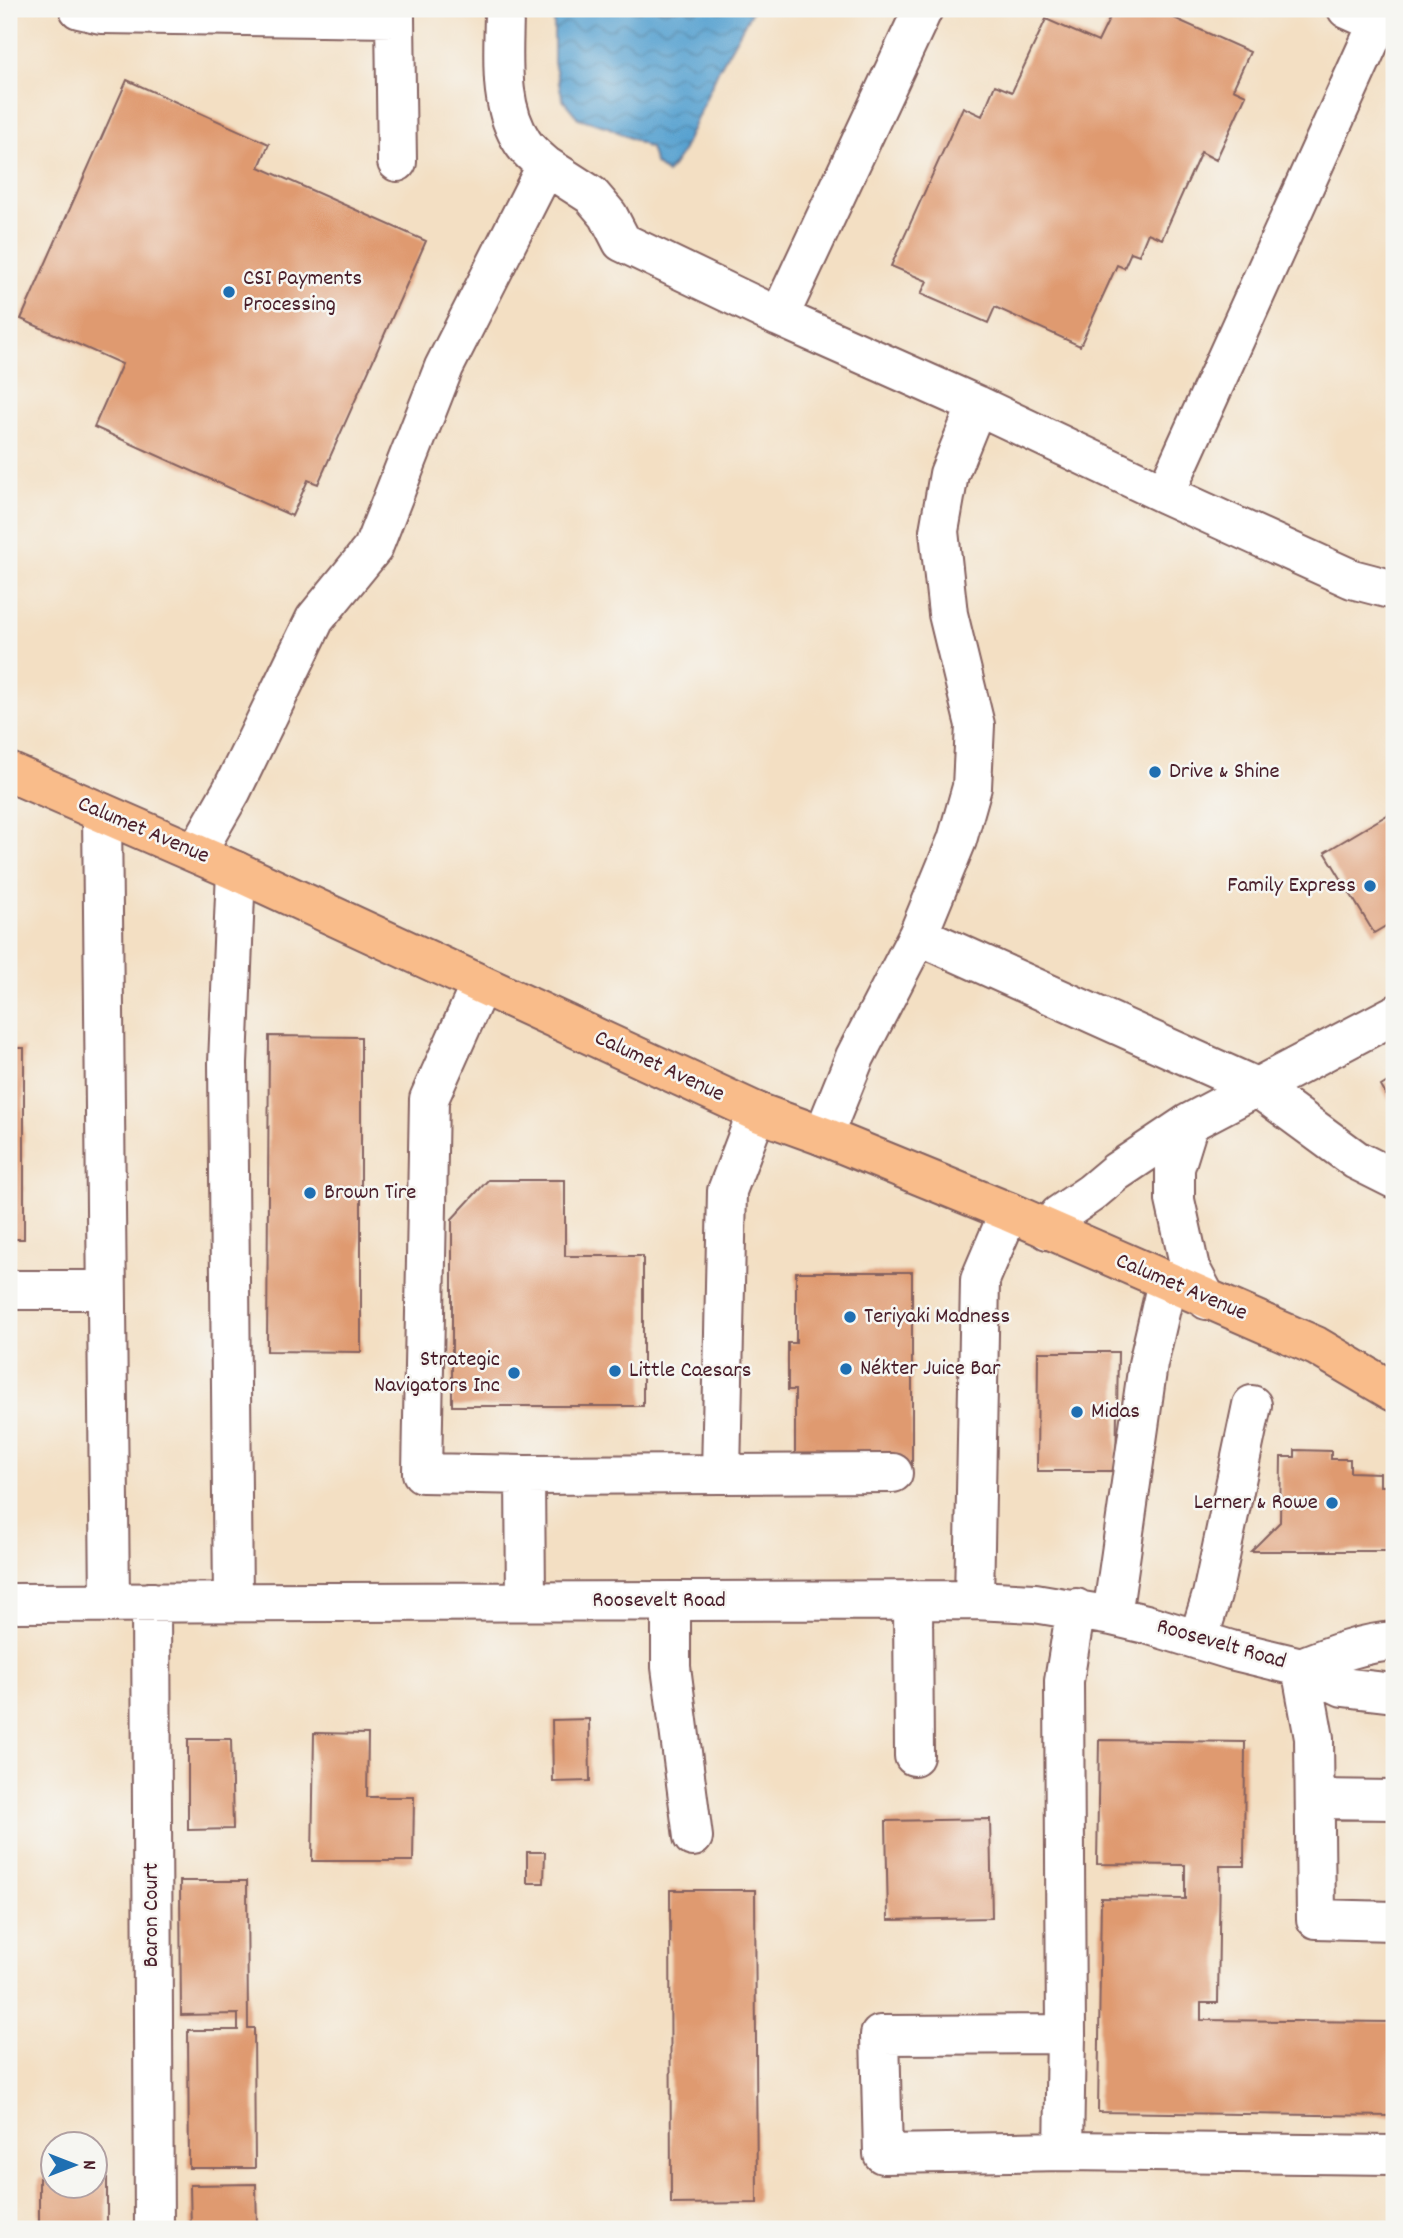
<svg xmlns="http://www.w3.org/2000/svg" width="1403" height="2238" viewBox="0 0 1403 2238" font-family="Dekko,sans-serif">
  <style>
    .water { fill: url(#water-waves); stroke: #51607e; stroke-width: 2 }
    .building { fill: #df9a70 }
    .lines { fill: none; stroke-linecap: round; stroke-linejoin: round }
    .minor-casing { stroke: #856260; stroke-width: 42 }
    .major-casing { stroke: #856260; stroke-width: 42 }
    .minor { stroke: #fff; stroke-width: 38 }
    .major { stroke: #f9bc8a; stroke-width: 38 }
    .poi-dot { fill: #1f6fb2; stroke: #f6f6f2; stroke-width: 2.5 }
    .labels { text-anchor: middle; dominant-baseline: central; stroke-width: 5; stroke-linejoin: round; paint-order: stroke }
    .poi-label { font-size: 23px; fill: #4a1f2b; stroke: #f6f6f2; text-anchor: start }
    .street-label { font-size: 23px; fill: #4a1f2b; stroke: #f6f6f2 }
  </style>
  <defs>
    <pattern id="water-waves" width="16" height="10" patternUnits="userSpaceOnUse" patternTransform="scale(1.75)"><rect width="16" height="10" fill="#58a2d0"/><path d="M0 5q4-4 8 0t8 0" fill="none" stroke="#4b83a9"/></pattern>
  </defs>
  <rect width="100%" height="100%" fill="#f6f6f2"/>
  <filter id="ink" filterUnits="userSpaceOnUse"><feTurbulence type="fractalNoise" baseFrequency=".0143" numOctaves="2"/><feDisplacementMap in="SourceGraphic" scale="14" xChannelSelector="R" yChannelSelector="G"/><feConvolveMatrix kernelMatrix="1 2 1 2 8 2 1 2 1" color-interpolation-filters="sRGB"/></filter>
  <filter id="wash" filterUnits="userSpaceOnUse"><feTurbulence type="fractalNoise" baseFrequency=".00686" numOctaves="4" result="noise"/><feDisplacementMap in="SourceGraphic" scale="28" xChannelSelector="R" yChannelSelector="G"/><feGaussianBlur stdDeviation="1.57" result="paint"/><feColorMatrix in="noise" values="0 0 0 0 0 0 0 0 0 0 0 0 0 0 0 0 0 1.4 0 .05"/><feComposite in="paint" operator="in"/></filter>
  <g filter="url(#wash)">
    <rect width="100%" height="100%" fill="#f3dfc3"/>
    <path class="water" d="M554 9H753L718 71 681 154 667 174 655 164 650 148 608 127 578 118 563 100 554 63Z"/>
    <g id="blocks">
      <path class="building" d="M1114 9H1154L1250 52 1233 89 1246 95 1216 160 1201 152 1162 239 1148 233 1139 255 1131 252 1124 268 1117 265 1080 346 995 307 988 323 921 294 927 281 891 266 963 107 982 116 995 85 1012 92 1046 19 1098 42Z
        M127 80 269 144 259 167 426 241 318 484 308 480 292 516 94 427 122 364 21 319Z
        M1394 811V921L1374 933 1325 852Z
        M269 1036 361 1037V1352L267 1351Z
        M9 1048H24V1239H9Z
        M1394 1078V1109L1381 1086Z
        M488 1180H565V1256H643V1406H452V1219Z
        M796 1272H912V1465L795 1464V1390H788V1343H796Z
        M1038 1352H1118L1116 1471H1037Z
        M1295 1450 1331 1451V1459H1350V1472L1380 1473V1486H1394V1551H1251L1280 1522 1281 1457H1295Z
        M589 1719 590 1781 553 1782 552 1720Z
        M314 1733 368 1734 367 1797H414L413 1861H312Z
        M188 1739H231L233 1829 188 1830Z
        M1099 1740 1245 1742 1244 1866H1220L1218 2003H1201V2020L1394 2022V2116L1098 2112 1101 1898 1185 1899V1865L1097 1864Z
        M990 1819 992 1918 888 1920 886 1821Z
        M527 1852H545L544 1883H527Z
        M180 1881H247L248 2028H254L255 2168H189L188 2030H238V2014L181 2015Z
        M670 1890H755L757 2203 671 2204Z
        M39 2178H52V2186H94V2178H107V2229H39Z
        M256 2184 257 2229H191L190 2185Z"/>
    </g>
  </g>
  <g filter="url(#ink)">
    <use href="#blocks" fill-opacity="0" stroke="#856260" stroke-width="2"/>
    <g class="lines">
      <defs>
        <path id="minor" d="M79 9 101 14 395 18V9
          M395 18 397 162
          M546 166 591 195 608 215 622 242 779 317 977 405 1165 494 1352 579 1394 590
          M779 317 923 9
          M1165 494 1378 23 1347 9
          M102 813 110 1602
          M196 853 232 790 315 619 373 548 444 367 546 166C538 159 529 152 523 143 497 105 504 52 504 9
          M918 935 1258 1088 1356 1160 1394 1179
          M480 985 429 1099 422 1473 525 1475 721 1474 727 1191 757 1112
          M1189 1123 1175 1168V1200L1190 1268 1207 1300
          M823 1136 855 1057 918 935 957 840 972 787 975 725 948 614 939 531 949 474 977 405
          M1048 1230 1059 1215 1091 1193 1116 1172 1189 1123 1394 1015
          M9 1290H105
          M721 1474 893 1473
          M525 1475 526 1601
          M913 1600 914 1756
          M974 1600 980 1280 1009 1212
          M671 1601V1667L693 1837
          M151 1602 154 2229
          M233 1602 228 1063 236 871
          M9 1603 974 1600 1035 1603 1112 1616 1146 1624 1231 1650 1301 1667 1343 1687 1394 1693
          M1112 1616 1148 1364 1167 1282
          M1198 1640 1212 1595 1252 1405
          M1301 1667 1314 1738 1316 1919 1394 1921
          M1301 1667C1332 1655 1362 1643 1394 1641
          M1316 1799 1394 1800
          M1066 2034 880 2035 883 2154 1064 2151 1394 2155
          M1064 2151 1066 2034 1064 1681 1076 1608"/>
        <path id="major" d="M9 772 236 871 757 1112 823 1136 1009 1212 1316 1346 1394 1392"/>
      </defs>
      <use href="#minor" class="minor-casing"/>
      <use href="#major" class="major-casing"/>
      <use href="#minor" class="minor"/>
      <use href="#major" class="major"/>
    </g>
  </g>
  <g class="poi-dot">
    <circle cx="229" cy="292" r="7"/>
    <circle cx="1155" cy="772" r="7"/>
    <circle cx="1370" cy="886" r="7"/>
    <circle cx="310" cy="1193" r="7"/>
    <circle cx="850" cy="1317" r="7"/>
    <circle cx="846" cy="1369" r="7"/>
    <circle cx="615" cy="1371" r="7"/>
    <circle cx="514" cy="1373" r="7"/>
    <circle cx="1077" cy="1412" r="7"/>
    <circle cx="1332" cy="1503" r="7"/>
  </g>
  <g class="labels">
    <g class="poi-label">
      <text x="243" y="279">CSI Payments<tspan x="243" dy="26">Processing</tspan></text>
      <text x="1169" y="772">Drive &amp; Shine</text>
      <text x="1356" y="886" text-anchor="end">Family Express</text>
      <text x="324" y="1193">Brown Tire</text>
      <text x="864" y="1317">Teriyaki Madness</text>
      <text x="500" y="1360" text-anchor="end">Strategic<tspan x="500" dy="26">Navigators Inc</tspan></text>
      <text x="860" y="1369">Nékter Juice Bar</text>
      <text x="629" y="1371">Little Caesars</text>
      <text x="1091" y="1412">Midas</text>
      <text x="1318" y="1503" text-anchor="end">Lerner &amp; Rowe</text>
    </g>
    <g class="street-label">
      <text transform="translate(143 831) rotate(23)">Calumet Avenue</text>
      <text transform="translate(659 1067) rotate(25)">Calumet Avenue</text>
      <text transform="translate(1181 1288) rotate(23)">Calumet Avenue</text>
      <text x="659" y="1601">Roosevelt Road</text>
      <text transform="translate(1221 1645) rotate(16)">Roosevelt Road</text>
      <text transform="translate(152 1915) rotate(-90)">Baron Court</text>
    </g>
  </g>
  <rect width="1403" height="2238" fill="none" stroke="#f6f6f2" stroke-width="35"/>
  <g transform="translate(74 2165) rotate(90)"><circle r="33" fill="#f6f6f2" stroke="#b1a0a2" stroke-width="2"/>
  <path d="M0-5L12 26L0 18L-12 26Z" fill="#1f6fb2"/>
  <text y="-10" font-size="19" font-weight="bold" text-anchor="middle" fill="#4a1f2b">N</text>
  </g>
</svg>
